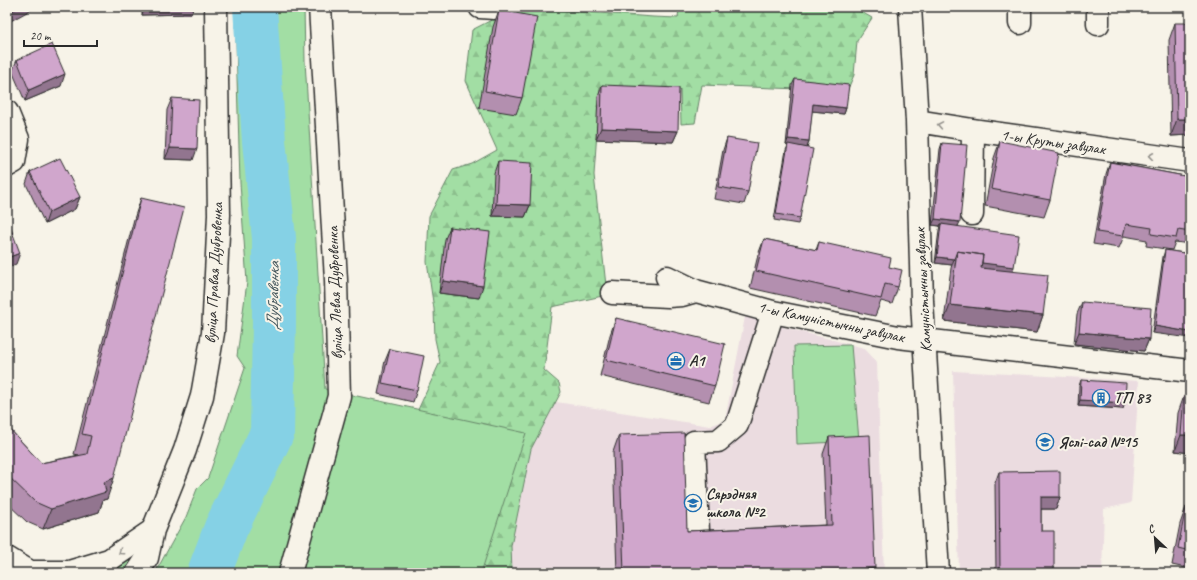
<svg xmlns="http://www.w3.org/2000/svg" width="1197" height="580" viewBox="0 0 1197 580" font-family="Caveat,sans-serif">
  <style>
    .built { fill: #ebdce0 }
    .grass { fill: url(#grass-dots); stroke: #668468 }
    .forest { fill: url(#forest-firs); stroke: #668468 }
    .park { fill: #a2dea4; stroke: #668468 }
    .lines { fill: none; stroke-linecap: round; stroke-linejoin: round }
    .river { stroke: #85d1e5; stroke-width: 44 }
    .minor-casing { stroke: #2b2b2b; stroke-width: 25 }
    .minor { stroke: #f7f3e8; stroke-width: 22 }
    .wall { fill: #b38faf; stroke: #2b2b2b }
    .shaded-wall { fill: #92748f; stroke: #2b2b2b }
    .building { fill: #d0a6cc; stroke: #2b2b2b }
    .oneway { stroke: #918f8a }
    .labels { text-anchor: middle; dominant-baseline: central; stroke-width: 4; stroke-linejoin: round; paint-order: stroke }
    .street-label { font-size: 16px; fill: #2b2b2b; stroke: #f7f3e8 }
    .poi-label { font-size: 16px; font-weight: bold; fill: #2b2b2b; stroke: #f7f3e8; text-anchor: start }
    .water-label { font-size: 17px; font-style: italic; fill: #42545a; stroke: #f7f3e8 }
  </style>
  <defs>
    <pattern id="grass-dots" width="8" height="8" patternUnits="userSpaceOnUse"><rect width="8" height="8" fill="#a2dea4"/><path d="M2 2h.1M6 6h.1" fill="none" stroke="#8cbf8d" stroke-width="1.8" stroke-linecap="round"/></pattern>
    <pattern id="forest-firs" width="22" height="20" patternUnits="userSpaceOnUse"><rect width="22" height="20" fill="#a2dea4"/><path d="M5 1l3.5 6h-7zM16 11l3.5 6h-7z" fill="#8cbf8d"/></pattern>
  </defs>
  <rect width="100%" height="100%" fill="#f7f3e8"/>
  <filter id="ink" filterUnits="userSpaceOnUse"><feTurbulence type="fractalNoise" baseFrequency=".025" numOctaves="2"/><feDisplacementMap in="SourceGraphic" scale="8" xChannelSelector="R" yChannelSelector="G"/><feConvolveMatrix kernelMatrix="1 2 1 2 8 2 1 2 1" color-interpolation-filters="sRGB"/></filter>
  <g filter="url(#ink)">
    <path class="built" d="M745 317 864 348 877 362 884 573H481L537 399 710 426 725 420Z
      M953 371 1139 381 1131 503 1104 509 1102 573H959Z"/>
    <path class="grass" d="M142 544 128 573H98Z"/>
    <path class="forest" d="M517 7 653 17 678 18 679 7H859L858 10 872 18 857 41 854 75 847 91 702 85 695 123 681 124 680 90 600 87 594 175 607 295 552 307 544 370 559 383 561 392 531 449 511 546 512 573H402L417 412 440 362 435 339 434 309 427 262 429 216 453 170 472 164 497 150 466 81 472 30Z"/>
    <path class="park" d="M235 7H304L305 61 325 389 526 433 481 573H155L186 517 197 489 208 478 245 368 237 356 247 282 240 183Z
      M851 345 859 441 797 444 794 346Z"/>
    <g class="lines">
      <path class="river" d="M209 573 226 528 272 433 274 324V238L264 141 255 7"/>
      <defs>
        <path id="minor" d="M480 7 494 8
          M910 7 917 121 922 301 938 573
          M1020 7V23
          M1098 7V24
          M7 112 18 139 14 162 7 166
          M917 121 973 130 1190 161
          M972 214 973 130
          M667 277 696 291 773 312 898 337 1190 371
          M612 293 668 296 682 295 696 291
          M698 531 694 442 718 441 737 425 773 312
          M7 558 30 572H69L109 560 153 530
          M137 573 147 558 153 530 185 450 202 396 213 333 219 215 216 7
          M290 573 339 396 336 280 320 7"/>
      </defs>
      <use href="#minor" class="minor-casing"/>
      <use href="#minor" class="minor"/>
    </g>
    <path class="wall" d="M142 7H194L191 14 142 15Z
      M499 10 522 98 516 114 479 108 493 27Z
      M1175 23 1190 135 1171 136 1169 40Z
      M17 60 61 86 25 101 12 71Z
      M795 79 846 108 844 114 812 111 809 141 807 148 800 218 798 224 774 220 786 150 788 146 786 145 792 85Z
      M602 85 678 131 673 142 596 139 598 97Z
      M172 98 193 160 165 159 167 110Z
      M727 138 748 192 744 204 714 199 723 150Z
      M1000 141 1050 200 1044 217 985 206 994 158Z
      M942 143 958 226 1012 271 1043 315 1037 332 944 321 951 268 952 265 935 263 939 230 940 226 932 225 940 149Z
      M498 161 530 205 525 217 492 216 494 173Z
      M1110 162 1190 177V244L1175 242 1172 250 1146 246 1147 240 1124 236 1119 248 1093 244 1106 174Z
      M30 172 80 197 75 209 45 224 26 184Z
      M141 198 107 499 103 500 99 512 43 529 27 522 7 503V426L41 463 79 455 74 454 134 219Z
      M450 227 479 298 439 293 445 239Z
      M764 239 816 250 819 242 889 267 898 287 892 304 881 301 875 316 750 288 758 255Z
      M1165 250 1190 254 1152 333 1163 257Z
      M1082 302 1149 339 1144 351 1074 344 1077 314Z
      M616 318 715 386 709 402 600 376 610 335Z
      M390 349 417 390 413 402 378 394 385 361Z
      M1081 380 1123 409 1078 406 1079 386Z
      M1184 396 1190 397V453L1175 451 1178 413Z
      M619 435 687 531 826 525 823 454 829 437 873 573H617L613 452Z
      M999 472 1060 497 1056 509H1041V531L1054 570 1053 573H996L995 483Z
      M1186 507 1190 508V569L1172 565 1180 524Z"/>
    <path class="shaded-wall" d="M19 7H36L7 23V15L8 13Z
      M145 7H194L191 14 142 15Z
      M65 74 61 86 25 101 29 90Z
      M813 104 846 108 844 114 811 111Z
      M1177 119H1190V135L1171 136Z
      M601 128 678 131 673 142 596 139Z
      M788 139 809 141 807 148 786 145Z
      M170 148 197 149 193 160 165 159Z
      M80 197 75 209 45 224 49 212Z
      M496 204 530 205 525 217 492 216Z
      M935 219 960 222 957 228 941 224 940 226 932 225Z
      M20 253 16 264 7 268V258Z
      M937 257 954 259 952 265 935 263Z
      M956 259 1014 267 1012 273 955 266Z
      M443 281 483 286 479 298 439 293Z
      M950 305 1043 315 1037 332 944 321Z
      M1155 326 1190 332V338L1152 333Z
      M1079 332 1149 339 1144 351 1074 344Z
      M1080 400 1125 403 1123 409 1078 406Z
      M1181 435H1190V453L1175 451Z
      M114 478 107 499 103 500 99 512 43 529 51 509 104 482Z
      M1041 497H1060L1056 509H1036Z
      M875 568 873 573H755Z
      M1054 570 1053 573H999L1000 571Z"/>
    <path class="building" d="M7 7H19L8 13 7 12Z
      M499 10 537 17 522 98 485 91Z
      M1175 23H1190V119H1177Z
      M52 44 65 74 29 90 17 60Z
      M795 79 849 85 846 108 813 104 809 141 788 139Z
      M602 85 679 88 678 131 601 128Z
      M172 98 199 100 197 149 170 148Z
      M727 138 757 143 748 192 718 187Z
      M1000 141 1059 153 1050 200 991 189Z
      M942 143 967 145 960 222 935 219Z
      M788 144 813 149 800 218 776 214Z
      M60 158 80 197 49 212 30 172Z
      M498 161 532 163 530 205 496 204Z
      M1110 162 1190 177V232L1178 230 1176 238 1151 234 1152 228 1126 224 1123 236 1097 232Z
      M141 198 184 208 114 478 104 482 106 492 51 509 35 502 7 475V426L41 463 87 454 91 436 82 434Z
      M7 218 20 253 7 258Z
      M941 224 1019 235 1014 267 982 263 983 255 957 251 954 259 937 257Z
      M450 227 490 232 483 286 443 281Z
      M764 239 817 250 819 242 891 258 889 267 902 270 898 287 885 284 881 299 756 271Z
      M1165 250 1190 254V332L1155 326Z
      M957 251 983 255 981 268 1048 275 1043 315 950 305Z
      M1082 302 1151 308 1149 339 1079 332Z
      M616 318 725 344 715 386 606 360Z
      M390 349 424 356 417 390 382 383Z
      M1081 380 1126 383 1125 403 1080 400Z
      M1184 396 1190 397V435H1181Z
      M684 433 687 531 832 525 829 437 870 435 875 568 755 573H624L619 435Z
      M1060 471V497H1041V531H1054V570L1000 571 999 472Z
      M1186 507 1190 508V551L1178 548Z"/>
    <defs><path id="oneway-chevron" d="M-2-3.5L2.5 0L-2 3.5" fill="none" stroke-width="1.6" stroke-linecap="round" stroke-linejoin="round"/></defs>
    <g class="oneway">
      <use href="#oneway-chevron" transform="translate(940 125) rotate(-170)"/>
      <use href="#oneway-chevron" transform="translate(1151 156) rotate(-172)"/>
      <use href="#oneway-chevron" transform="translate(121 552) rotate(145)"/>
    </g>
  </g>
  <defs>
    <symbol id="office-ring" viewBox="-11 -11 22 22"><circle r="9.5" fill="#f7f3e8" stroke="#1f6fb2" stroke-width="1.5"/><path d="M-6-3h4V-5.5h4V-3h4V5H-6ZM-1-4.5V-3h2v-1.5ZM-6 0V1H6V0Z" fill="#1f6fb2"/></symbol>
    <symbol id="building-ring" viewBox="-11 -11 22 22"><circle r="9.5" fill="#f7f3e8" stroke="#1f6fb2" stroke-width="1.5"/><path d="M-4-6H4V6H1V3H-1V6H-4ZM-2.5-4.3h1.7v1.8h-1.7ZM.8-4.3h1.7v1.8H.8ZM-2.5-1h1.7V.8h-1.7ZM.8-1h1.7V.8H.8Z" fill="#1f6fb2"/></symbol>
    <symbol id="school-ring" viewBox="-11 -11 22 22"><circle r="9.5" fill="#f7f3e8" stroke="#1f6fb2" stroke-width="1.5"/><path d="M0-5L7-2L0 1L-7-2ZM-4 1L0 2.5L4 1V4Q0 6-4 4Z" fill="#1f6fb2"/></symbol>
  </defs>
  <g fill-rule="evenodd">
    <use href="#office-ring" x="666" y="351" width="20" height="20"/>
    <use href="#building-ring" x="1091" y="388" width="20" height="20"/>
    <use href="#school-ring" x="1035" y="432" width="20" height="20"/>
    <use href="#school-ring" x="683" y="493" width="20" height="20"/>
  </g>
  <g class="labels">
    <g class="street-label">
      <text transform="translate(1053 142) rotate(8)">1-ы Круты завулак</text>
      <text transform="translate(214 273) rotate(-87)">вуліца Правая Дубровенка</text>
      <text transform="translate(923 290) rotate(-93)">Камуністычны завулак</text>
      <text transform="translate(335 293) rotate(-92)">вуліца Левая Дубровенка</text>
      <text transform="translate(831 322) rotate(12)">1-ы Камуністычны завулак</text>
    </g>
    <g class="poi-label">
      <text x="689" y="361">A1</text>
      <text x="1114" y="398">ТП 83</text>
      <text x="1058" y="442">Яслі-сад №15</text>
      <text x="706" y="494">Сярэдняя<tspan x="706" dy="18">школа №2</tspan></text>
    </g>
    <g class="water-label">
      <text transform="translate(273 296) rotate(-89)">Дубравенка</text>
    </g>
  </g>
  <rect width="1197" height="580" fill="none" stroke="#f7f3e8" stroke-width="24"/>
  <rect x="12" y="12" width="1173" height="556" fill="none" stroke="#2b2b2b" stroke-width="1.5" filter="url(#ink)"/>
  <g transform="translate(1155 538) rotate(334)" stroke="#f7f3e8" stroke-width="3" paint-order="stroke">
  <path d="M0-3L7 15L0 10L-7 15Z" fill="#2b2b2b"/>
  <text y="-6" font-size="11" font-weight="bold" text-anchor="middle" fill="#2b2b2b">С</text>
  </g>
  <path d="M24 40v6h73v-6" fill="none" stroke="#2b2b2b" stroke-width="2"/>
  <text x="30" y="40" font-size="12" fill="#2b2b2b" stroke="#f7f3e8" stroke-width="3" paint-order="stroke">20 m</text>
</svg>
